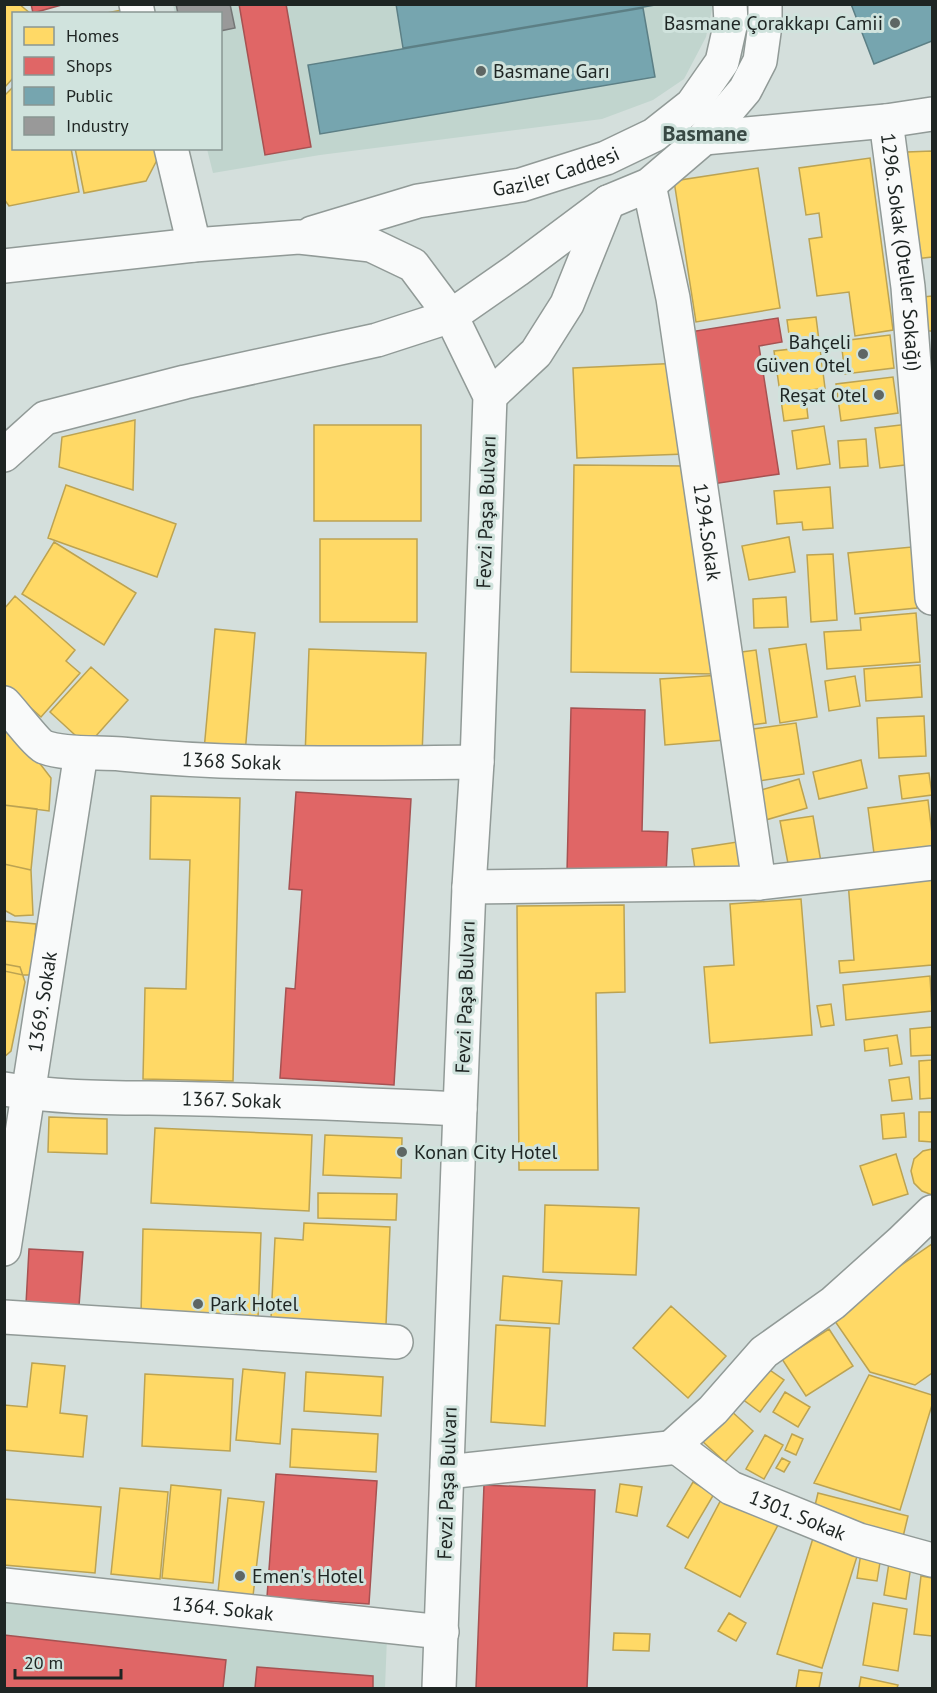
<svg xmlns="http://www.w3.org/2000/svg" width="937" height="1693" viewBox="0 0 937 1693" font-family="'PT Sans',sans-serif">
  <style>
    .built { fill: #c1d5ce }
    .homes { fill: #ffd966; stroke: #bca352; stroke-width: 1.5 }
    .shops { fill: #e06666; stroke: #a65252; stroke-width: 1.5 }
    .public { fill: #76a5af; stroke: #5c7f85; stroke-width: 1.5 }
    .industry { fill: #999; stroke: #747676; stroke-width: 1.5 }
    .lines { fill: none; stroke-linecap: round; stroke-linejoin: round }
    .street-casing { stroke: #919a97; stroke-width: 36 }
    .primary-casing { stroke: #919a97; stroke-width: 36 }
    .street { stroke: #f9fafa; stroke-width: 33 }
    .primary { stroke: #f9fafa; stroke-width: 33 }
    .poi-dot { fill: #5e6664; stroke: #d0e3dd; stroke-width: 2 }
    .labels { text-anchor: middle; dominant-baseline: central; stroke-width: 6; stroke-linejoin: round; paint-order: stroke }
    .poi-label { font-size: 20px; fill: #1e2523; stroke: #d0e3dd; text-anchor: start }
    .street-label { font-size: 20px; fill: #1e2523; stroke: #d0e3dd }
    .quarter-label { font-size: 22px; font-weight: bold; fill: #394944; stroke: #d0e3dd }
  </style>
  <rect width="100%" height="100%" fill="#d4dfdc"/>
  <path class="built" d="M173 5H713L706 37 684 79 653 100 602 119 320 155 213 173 207 149 220 148V14L175 13Z
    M4 1578 388 1612 385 1688H5Z"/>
  <path class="homes" d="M4 4H19L31 14H14V77L4 88Z
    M127 9 128 14H102Z
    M14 86V148H71L79 192 9 206 4 199V96Z
    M75 148H154L157 160 146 181 84 193Z
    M932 151V257L915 259 907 152Z
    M870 158 893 330 855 336 849 292 817 296 809 239 822 237 819 213 806 215 799 168Z
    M758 168 780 308 696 322 674 181Z
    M932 296V331H926L923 297Z
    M816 317 825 388 805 391 808 418 784 421 774 351 791 349 787 320Z
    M890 335 894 368 845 374 841 341Z
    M682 363 685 454 577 458 573 368Z
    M893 377 898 413 841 421 836 384Z
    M135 420 133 490 59 467 62 437Z
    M909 424 913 464 880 468 875 428Z
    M314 425H421V521H314Z
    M824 426 830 464 797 469 792 431Z
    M866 439 868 466 840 468 838 441Z
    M574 465 685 466 718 674 571 672Z
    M66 485 176 524 157 577 48 538Z
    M830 487 833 528 803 530 802 522 777 524 774 491Z
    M789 537 795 572 749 580 742 546Z
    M320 539H417V622H320Z
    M54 542 136 593 104 645 22 594Z
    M912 547 917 608 855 614 848 553Z
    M833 554 837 620 811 622 807 555Z
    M15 596 75 650 66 661 80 673 41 717 4 684V609Z
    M786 597 788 627 754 628 753 599Z
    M916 613 920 662 827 669 824 632 861 630 860 618Z
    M215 629 255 633 245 754 204 750Z
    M806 644 817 717 780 723 769 649Z
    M309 649 426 653 422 755 305 757Z
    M756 650 766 723 737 727 727 654Z
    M920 665 922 697 866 701 864 669Z
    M91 667 128 700 87 746 50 712Z
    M721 675 725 740 665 745 660 679Z
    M855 676 860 706 829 711 825 681Z
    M924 716 926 756 879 758 877 718Z
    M4 717 51 778 49 811 4 805Z
    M796 723 804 774 753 782 745 730Z
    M861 760 867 788 819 799 813 772Z
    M929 773 932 795 902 799 899 776Z
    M799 779 807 808 759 822 751 793Z
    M151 796 240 798 233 1081 143 1079 145 988 186 989 190 860 150 859Z
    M928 800 932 834V853L875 861 868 808Z
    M4 805 37 809 31 870 4 864Z
    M813 816 822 868 790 874 780 821Z
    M750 840 753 867 696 876 692 849Z
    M4 864 31 870 33 915 15 916 4 910Z
    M932 874V965L840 973 839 961 854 960 848 881Z
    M801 899 812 1035 710 1043 704 967 734 965 730 904Z
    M624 905 625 992 596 993 598 1170H519L517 906Z
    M4 921 36 924 32 975H23L4 971Z
    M4 964 20 967 25 982 11 1051 4 1057Z
    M930 976 932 1011 846 1020 843 985Z
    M831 1004 834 1025 821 1027 817 1006Z
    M932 1027V1055L911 1056 910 1029Z
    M897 1035 902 1064 890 1066 888 1048 865 1051 864 1040Z
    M932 1060V1098L920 1099 919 1061Z
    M909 1077 912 1099 892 1101 889 1080Z
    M919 1112H932V1142L919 1141Z
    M904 1113 906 1137 883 1139 881 1115Z
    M49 1117 107 1119V1154L48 1152Z
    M155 1128 312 1135 309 1211 151 1203Z
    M325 1135 402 1138 401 1178 323 1175Z
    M932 1149V1195L922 1191 914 1183 911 1171 914 1159 923 1151Z
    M896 1154 908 1194 873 1205 860 1166Z
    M318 1193 397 1194 396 1220 318 1218Z
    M545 1205 639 1208 636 1275 543 1272Z
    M304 1223 390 1227 386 1325 271 1319 275 1238 303 1240Z
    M143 1229 261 1233 258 1319 141 1315Z
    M932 1244V1373L915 1385 870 1372 830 1314Z
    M503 1276 562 1281 559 1324 500 1320Z
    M671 1306 726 1356 688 1398 633 1348Z
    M496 1325 550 1328 545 1426 491 1422Z
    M829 1329 853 1366 806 1396 782 1359Z
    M32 1363 65 1366 60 1413 87 1416 83 1457 4 1450V1405L27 1407Z
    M761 1364 784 1380 760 1412 738 1396Z
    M243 1369 285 1373 280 1444 236 1440Z
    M306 1372 383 1377 381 1416 304 1411Z
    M145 1374 233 1379 230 1451 142 1446Z
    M869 1375 932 1395V1405L900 1510 814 1483Z
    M785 1392 810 1407 798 1427 773 1412Z
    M729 1409 753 1431 725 1462 701 1440Z
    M292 1429 378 1434 376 1472 290 1467Z
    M792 1434 803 1439 796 1455 785 1450Z
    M765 1435 783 1445 764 1479 746 1469Z
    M782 1458 790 1462 784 1472 776 1468Z
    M693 1482 714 1494 688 1538 667 1526Z
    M620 1484 642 1487 637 1516 616 1512Z
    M171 1485 221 1490 213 1583 162 1578Z
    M120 1488 168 1492 160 1579 111 1574Z
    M818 1493 908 1516 902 1541 812 1518Z
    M723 1496 778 1525 740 1597 685 1568Z
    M228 1498 264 1502 253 1596 218 1592Z
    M4 1499 101 1507 95 1573 4 1565Z
    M814 1535 859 1550 822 1668 777 1654Z
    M861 1553 881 1556 877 1581 857 1578Z
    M889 1563 911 1566 906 1599 884 1595Z
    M921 1576 932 1578V1636L914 1634Z
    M873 1603 907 1609 898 1671 863 1665Z
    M729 1613 746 1623 736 1641 718 1631Z
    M614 1633 650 1634 649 1651 613 1650Z
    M799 1670 822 1673 819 1688H796Z
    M861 1677 898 1685 897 1688H859Z"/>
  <path class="shops" d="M31 4H65L33 13Z
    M239 4H286L311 147 265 155Z
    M778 318 782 342 759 346 779 474 706 485 683 333Z
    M571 708 645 710 642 831 668 832 666 875 567 872Z
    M296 792 411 799 394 1085 280 1078 286 988 295 989 302 890 289 889Z
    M29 1249 83 1252 79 1306 26 1304Z
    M276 1474 377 1481 369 1604 267 1597Z
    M484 1485 595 1490 587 1688H476Z
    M4 1635 226 1660 223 1688H4Z
    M257 1667 373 1676V1688H255Z"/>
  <path class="public" d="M396 4H661L403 48Z
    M851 4H932V41L874 64Z
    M643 8 655 77 320 134 308 65Z"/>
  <path class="industry" d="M176 4H230L235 28 220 31V14H178Z"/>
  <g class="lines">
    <defs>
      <g id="street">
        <path d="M136 4 138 14"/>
        <path id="s1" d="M886 121 908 287 932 598"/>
        <path d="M704 138 886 121 932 114"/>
        <path d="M171 148 194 245"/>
        <path id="s2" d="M649 185 673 298 759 883"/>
        <path id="s3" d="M4 703C12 711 36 743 44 747 65 755 98 752 121 754 240 766 358 763 477 762"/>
        <path d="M469 887 759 883 932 863"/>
        <path id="s4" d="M4 1089C69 1100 135 1097 200 1099 287 1101 373 1105 460 1109"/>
        <path id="s5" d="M932 1212 901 1242 833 1303 764 1352 713 1410 674 1445 731 1488 859 1540 932 1560"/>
        <path id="s6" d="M4 1249 81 753"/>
        <path d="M4 1317 396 1342"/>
        <path d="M447 1472 678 1447"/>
        <path id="s7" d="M4 1585 442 1632"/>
      </g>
      <g id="primary">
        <path id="s8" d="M312 233 418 201 521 185 606 158 654 135 692 105 722 62 731 22 730 4"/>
        <path d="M4 266 194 245 299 237 371 245 413 265 451 316 490 396 477 762 469 887 460 1109 439 1688"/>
        <path d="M490 396 536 353 567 304 608 202"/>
        <path d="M4 455 45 418 185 382 377 340 451 316 517 270 608 202 649 185 704 138 745 90 760 61 765 25V4"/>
      </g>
    </defs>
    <use href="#street" class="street-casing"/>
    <use href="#primary" class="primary-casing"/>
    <use href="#street" class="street"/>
    <use href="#primary" class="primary"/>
  </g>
  <g class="poi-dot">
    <circle cx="895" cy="23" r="6"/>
    <circle cx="481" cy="71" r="6"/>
    <circle cx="863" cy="354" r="6"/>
    <circle cx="879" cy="395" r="6"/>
    <circle cx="402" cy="1152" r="6"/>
    <circle cx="198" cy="1304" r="6"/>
    <circle cx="240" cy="1576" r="6"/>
  </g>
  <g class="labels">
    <g class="poi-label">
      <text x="883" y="23" text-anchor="end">Basmane Çorakkapı Camii</text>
      <text x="493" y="71">Basmane Garı</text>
      <text x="851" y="342" text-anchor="end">Bahçeli<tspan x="851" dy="23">Güven Otel</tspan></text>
      <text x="867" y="395" text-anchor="end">Reşat Otel</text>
      <text x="414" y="1152">Konan City Hotel</text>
      <text x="210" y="1304">Park Hotel</text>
      <text x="252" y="1576">Emen's Hotel</text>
    </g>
    <g class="street-label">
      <text stroke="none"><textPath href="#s8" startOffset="252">Gaziler Caddesi</textPath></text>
      <text stroke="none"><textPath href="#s1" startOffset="132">1296. Sokak (Oteller Sokağı)</textPath></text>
      <text transform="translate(486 512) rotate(-88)">Fevzi Paşa Bulvarı</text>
      <text stroke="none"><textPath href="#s2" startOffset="352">1294.Sokak</textPath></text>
      <text stroke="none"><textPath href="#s3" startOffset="248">1368 Sokak</textPath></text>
      <text transform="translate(465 997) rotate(-88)">Fevzi Paşa Bulvarı</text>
      <text stroke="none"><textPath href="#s6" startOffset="250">1369. Sokak</textPath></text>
      <text stroke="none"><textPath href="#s4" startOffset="228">1367. Sokak</textPath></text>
      <text transform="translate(447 1483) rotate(-88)">Fevzi Paşa Bulvarı</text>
      <text stroke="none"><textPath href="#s5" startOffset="492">1301. Sokak</textPath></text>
      <text stroke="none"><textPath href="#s7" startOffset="220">1364. Sokak</textPath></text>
    </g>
    <g class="quarter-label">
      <text x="705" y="133">Basmane</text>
    </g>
  </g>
  <rect width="937" height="1693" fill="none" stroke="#1e2523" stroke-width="12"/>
  <rect x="12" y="12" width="210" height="138" fill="#d0e3dd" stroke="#899793" stroke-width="1.5"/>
  <rect x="24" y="27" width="30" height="18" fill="#ffd966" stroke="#899793" stroke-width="1.5"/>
  <text x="66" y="42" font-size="18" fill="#1e2523">Homes</text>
  <rect x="24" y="57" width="30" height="18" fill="#e06666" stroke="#899793" stroke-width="1.5"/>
  <text x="66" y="72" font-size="18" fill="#1e2523">Shops</text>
  <rect x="24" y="87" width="30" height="18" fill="#76a5af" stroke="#899793" stroke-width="1.5"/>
  <text x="66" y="102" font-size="18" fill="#1e2523">Public</text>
  <rect x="24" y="117" width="30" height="18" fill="#999999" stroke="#899793" stroke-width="1.5"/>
  <text x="66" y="132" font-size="18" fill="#1e2523">Industry</text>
  <path d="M15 1669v9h106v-9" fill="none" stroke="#1e2523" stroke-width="3"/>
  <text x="24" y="1669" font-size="18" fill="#1e2523" stroke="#d0e3dd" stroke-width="4.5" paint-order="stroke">20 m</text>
</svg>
